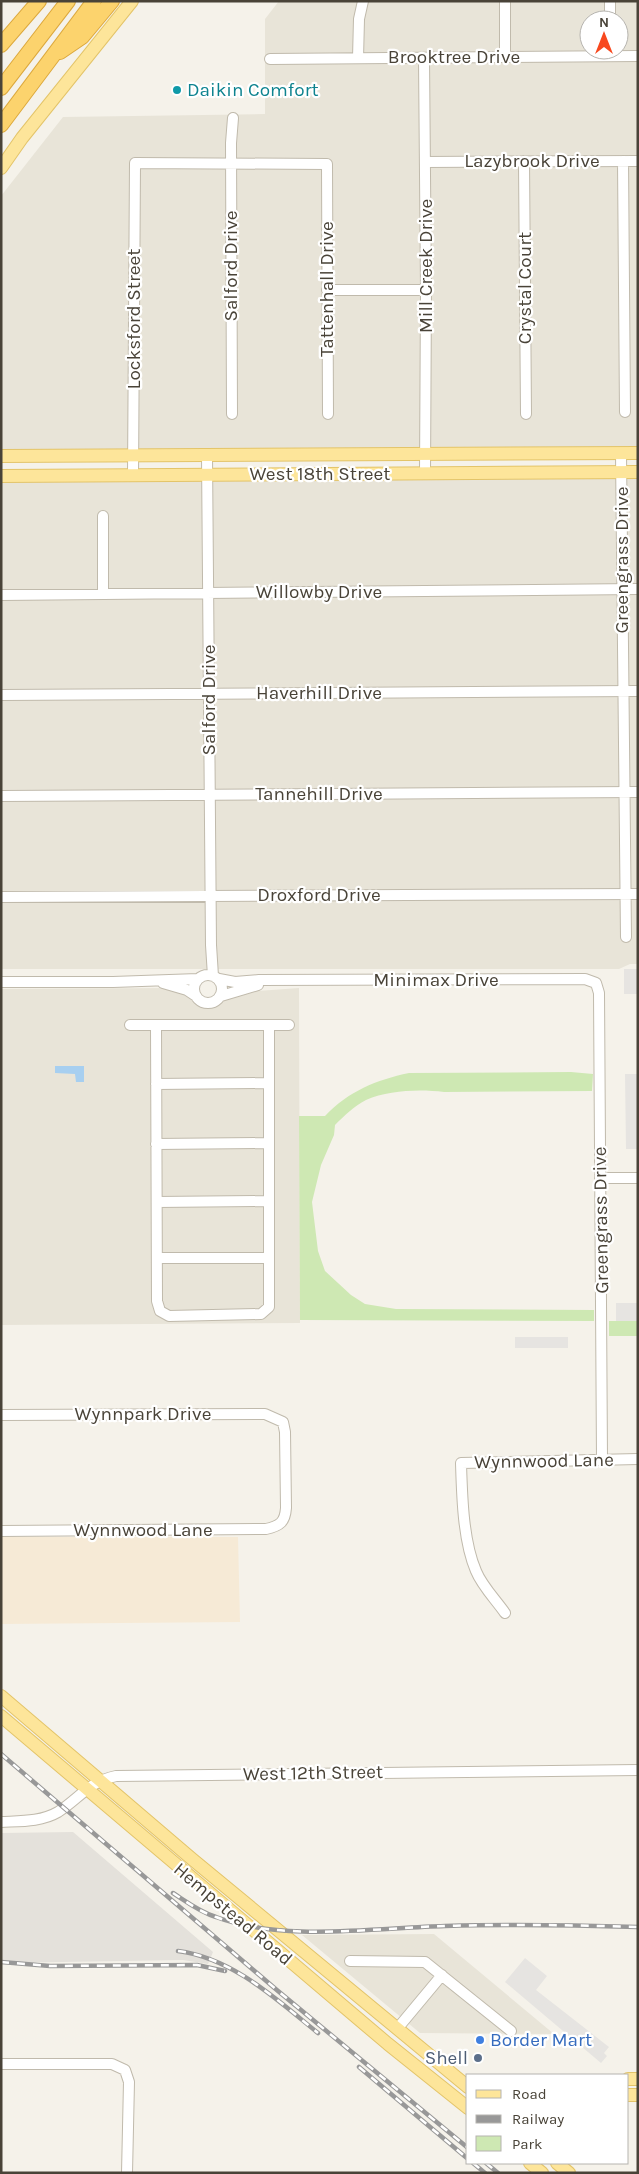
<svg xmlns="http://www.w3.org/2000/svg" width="639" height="2174" viewBox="0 0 639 2174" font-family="Karla,sans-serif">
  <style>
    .residential { fill: #e8e4d8; fill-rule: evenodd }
    .commercial { fill: #f6ead6 }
    .industrial { fill: #e4e1db }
    .green { fill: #cee8b3 }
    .parking { fill: #e6e4e1 }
    .water { fill: #a7cff0 }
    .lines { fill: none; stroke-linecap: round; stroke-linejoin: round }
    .minor-casing { stroke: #c0baac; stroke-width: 12 }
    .major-casing { stroke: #e3c469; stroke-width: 14 }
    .highway-casing { stroke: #dca83c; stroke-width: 16 }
    .minor { stroke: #fff; stroke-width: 10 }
    .major { stroke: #fde59a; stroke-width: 12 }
    .highway { stroke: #fcd36d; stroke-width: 14 }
    .rail-casing { stroke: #989898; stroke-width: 4.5 }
    .rail { stroke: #fff; stroke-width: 2.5; stroke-dasharray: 8; stroke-linecap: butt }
    .culture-dot { fill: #0f9aa8; stroke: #fff; stroke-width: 2 }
    .shop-dot { fill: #3f7fe0; stroke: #fff; stroke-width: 2 }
    .service-dot { fill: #5c6f8a; stroke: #fff; stroke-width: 2 }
    .labels { text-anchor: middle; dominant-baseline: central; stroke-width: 4.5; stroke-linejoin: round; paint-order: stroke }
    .street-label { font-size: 19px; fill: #494338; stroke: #fff }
    .culture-label { font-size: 19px; fill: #0d838f; stroke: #fff; text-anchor: start }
    .shop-label { font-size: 19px; fill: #366cbe; stroke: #fff; text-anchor: start }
    .service-label { font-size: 19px; fill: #4e5e75; stroke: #fff; text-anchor: end }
  </style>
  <rect width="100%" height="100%" fill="#f5f2ea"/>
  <path class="residential" d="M279 1H638V448L1 452V196L63 117 265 114V19ZM589 20H619V50H589Z
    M638 476V964H630L619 969H1V480Z
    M165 988 189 995 199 1005H218L226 998 244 992 299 988 300 1323 1 1325V989Z
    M434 1934 554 2034 420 2033 302 1935Z"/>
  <path class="commercial" d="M1 1537H238L240 1622 1 1624Z"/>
  <path class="industrial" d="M73 1832 213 1952 208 1964 183 1960 1 1963V1833Z"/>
  <path class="green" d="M571 1072 593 1074 592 1091 444 1092C420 1089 389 1090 366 1100 354 1106 344 1116 335 1125L334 1135 321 1165 312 1202 318 1251 325 1271 351 1295 365 1304 396 1309 594 1310V1321L300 1320 299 1116H325C349 1091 376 1080 409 1073Z
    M609 1321H638V1336H609Z"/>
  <path class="parking" d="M624 969H638V994H624Z
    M625 1074H638V1149H626Z
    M616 1303H638V1321H616Z
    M515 1337H568V1348H515Z
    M525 1958 547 1976 536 1990 609 2047 604 2053 607 2056 601 2063 505 1982Z"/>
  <path class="water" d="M55 1066H84V1082H76L75 1074 55 1073Z"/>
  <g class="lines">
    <defs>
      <path id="minor" d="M505 1V57
        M610 1V20
        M358 58 359 19 363 1
        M424 58 426 290 425 474
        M270 59 638 56
        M524 161 526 414
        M623 161 625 412
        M425 162 638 161
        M327 290H426
        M232 414 231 143 233 118
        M621 453 626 937
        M207 455 211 945 213 976
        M133 476 135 163 327 164 328 414
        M103 594V516
        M1 595 638 589
        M1 695 638 691
        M1 796 638 792
        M1 897 638 894
        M194 989a14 14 0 1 1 28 0a14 14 0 1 1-28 0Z
        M219 979 235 982 259 980 585 979 596 983 599 993 602 1458
        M1 982H113L198 979
        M163 983 187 990 196 996
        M221 996 258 985
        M130 1025H289
        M156 1025 157 1301 160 1311 169 1316 261 1314 269 1307V1025
        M156 1084 269 1083
        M156 1144 269 1143
        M600 1178H638
        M157 1202 269 1201
        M157 1258H269
        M1 1415 265 1414 283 1422 285 1432 286 1508C285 1522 280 1526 266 1529L1 1531
        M505 1613C496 1600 482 1586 476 1571 463 1541 462 1496 461 1463L638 1459
        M1 1822C20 1821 41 1822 58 1812 80 1798 88 1782 116 1776L638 1770
        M350 1961 425 1962 511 2031
        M397 2029 442 1975
        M1 2064H112L125 2070 129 2082 127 2173"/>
      <path id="major" d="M1 168 22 138 132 1
        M1 456 638 453
        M1 476 638 472
        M1 1696 192 1859 468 2087
        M1 1716 388 2044 468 2108
        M628 2079H638
        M628 2095H638
        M530 2163 542 2173
        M557 2163 569 2173"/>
      <path id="highway" d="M1 45 39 1
        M60 52 82 37 112 1
        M1 88 68 1
        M1 125 94 1"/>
    </defs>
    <use href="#minor" class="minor-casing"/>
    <use href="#major" class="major-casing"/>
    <use href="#highway" class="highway-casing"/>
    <use href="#minor" class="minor"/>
    <use href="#major" class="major"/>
    <use href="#highway" class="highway"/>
    <defs>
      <path id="rail" d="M1 1754 278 1991 468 2148
        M173 1893C187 1902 200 1912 216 1917 282 1942 374 1928 445 1926 509 1924 573 1925 638 1927
        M178 1951C233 1958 277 2000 318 2033
        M1 1962 50 1966 197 1965 225 1971
        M359 2067 468 2159
        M473 2163 485 2173
        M486 2163 498 2173"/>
    </defs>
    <use href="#rail" class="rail-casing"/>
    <use href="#rail" class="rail"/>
  </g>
  <circle class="culture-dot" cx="177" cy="90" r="5"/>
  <circle class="shop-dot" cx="480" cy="2040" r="5"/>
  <circle class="service-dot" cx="478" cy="2058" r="5"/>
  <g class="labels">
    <g class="street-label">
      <text x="454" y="57">Brooktree Drive</text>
      <text x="532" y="161">Lazybrook Drive</text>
      <text transform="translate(231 266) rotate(-90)">Salford Drive</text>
      <text transform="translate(426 266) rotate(-90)">Mill Creek Drive</text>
      <text transform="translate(525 288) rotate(-90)">Crystal Court</text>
      <text transform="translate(327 289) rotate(-90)">Tattenhall Drive</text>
      <text transform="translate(134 319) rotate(-90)">Locksford Street</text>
      <text x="320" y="474">West 18th Street</text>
      <text transform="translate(622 560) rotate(-90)">Greengrass Drive</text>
      <text x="319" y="592">Willowby Drive</text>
      <text x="319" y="693">Haverhill Drive</text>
      <text transform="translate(209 700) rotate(-90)">Salford Drive</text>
      <text x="319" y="794">Tannehill Drive</text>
      <text x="319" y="895">Droxford Drive</text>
      <text x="436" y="980">Minimax Drive</text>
      <text transform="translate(601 1220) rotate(-91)">Greengrass Drive</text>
      <text x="143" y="1414">Wynnpark Drive</text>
      <text transform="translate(544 1461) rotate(-1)">Wynnwood Lane</text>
      <text x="143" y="1530">Wynnwood Lane</text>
      <text transform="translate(313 1773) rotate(-1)">West 12th Street</text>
      <text transform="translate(233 1914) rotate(40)">Hempstead Road</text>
    </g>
    <g class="culture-label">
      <text x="187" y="90">Daikin Comfort</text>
    </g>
    <g class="shop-label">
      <text x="490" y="2040">Border Mart</text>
    </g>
    <g class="service-label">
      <text x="468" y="2058">Shell</text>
    </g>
  </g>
  <rect width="639" height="2174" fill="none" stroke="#494338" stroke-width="5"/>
  <rect x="466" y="2074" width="162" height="90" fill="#ffffff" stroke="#b6b4af"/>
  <rect x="476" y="2090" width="25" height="8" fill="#fde59a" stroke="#b6b4af"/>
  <text x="512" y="2099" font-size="15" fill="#494338">Road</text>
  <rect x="476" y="2115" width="25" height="8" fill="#989898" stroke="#b6b4af"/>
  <text x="512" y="2124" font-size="15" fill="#494338">Railway</text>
  <rect x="476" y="2136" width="25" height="15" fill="#cee8b3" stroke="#b6b4af"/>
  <text x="512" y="2149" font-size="15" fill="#494338">Park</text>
  <g transform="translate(604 35)"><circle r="24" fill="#ffffff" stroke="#b6b4af"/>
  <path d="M0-4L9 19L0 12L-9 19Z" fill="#f8481e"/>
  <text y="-8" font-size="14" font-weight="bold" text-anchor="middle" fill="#494338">N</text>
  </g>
</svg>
